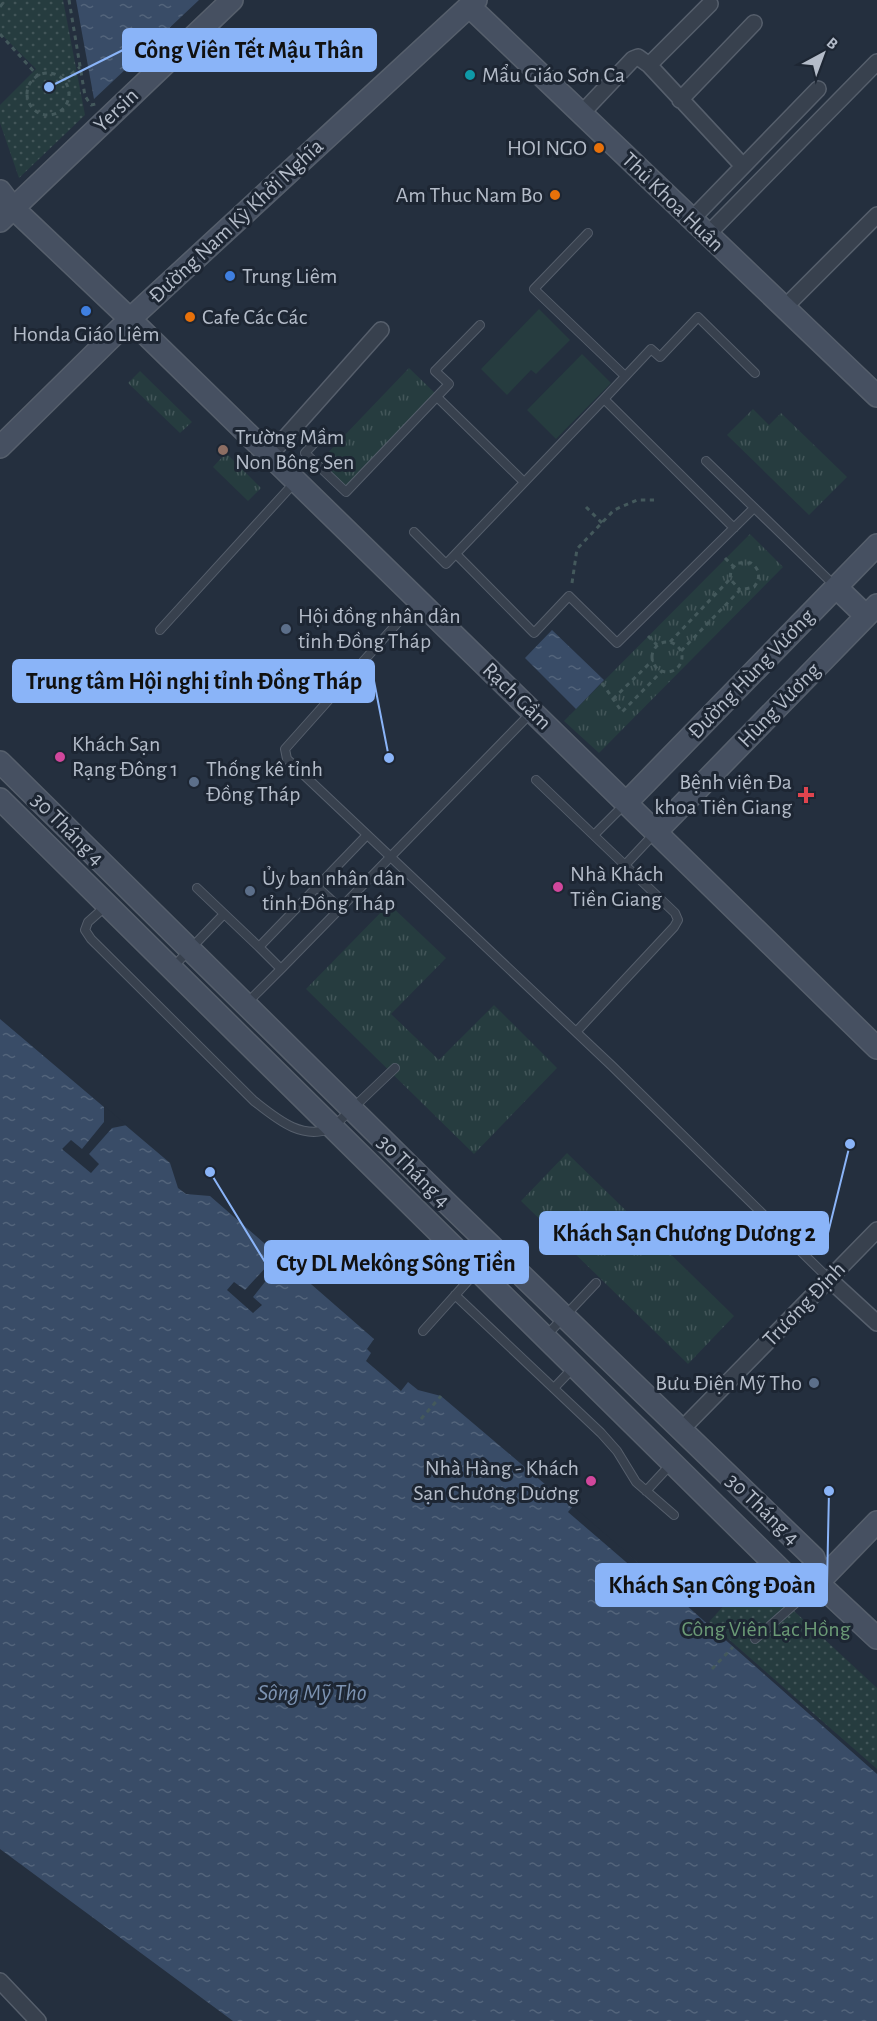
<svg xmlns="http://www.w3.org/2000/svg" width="877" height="2021" viewBox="0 0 877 2021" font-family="'Alegreya Sans',sans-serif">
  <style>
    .grass { fill: url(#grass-tufts) }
    .park { fill: url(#park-dots) }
    .pitch { fill: #263c3f }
    .water { fill: url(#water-ripples) }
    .pier { fill: #242f3e }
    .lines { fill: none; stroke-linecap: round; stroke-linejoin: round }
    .lane-casing { stroke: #565f6c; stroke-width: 10 }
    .street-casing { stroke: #565f6c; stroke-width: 18 }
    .secondary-casing { stroke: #565f6c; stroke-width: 24 }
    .path { stroke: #44595c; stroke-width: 3; stroke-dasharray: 4.5 4.5; stroke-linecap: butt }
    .lane { stroke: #38414e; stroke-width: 8 }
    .street { stroke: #38414e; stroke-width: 15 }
    .secondary { stroke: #465061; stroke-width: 21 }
    .culture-dot { fill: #0f9aa8; stroke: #1d2633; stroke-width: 2 }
    .food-dot { fill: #e8710a; stroke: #1d2633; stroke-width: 2 }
    .shop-dot { fill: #3f7fe0; stroke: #1d2633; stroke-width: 2 }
    .education-dot { fill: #8d6e63; stroke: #1d2633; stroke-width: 2 }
    .service-dot { fill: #5c6f8a; stroke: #1d2633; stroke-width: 2 }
    .hotel-dot { fill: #d1479c; stroke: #1d2633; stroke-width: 2 }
    .health-dot { fill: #e0444e; stroke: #1d2633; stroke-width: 2 }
    .labels { text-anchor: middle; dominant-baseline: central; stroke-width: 6; stroke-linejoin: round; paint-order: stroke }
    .poi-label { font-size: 22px; fill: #b4bcc9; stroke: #1d2633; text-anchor: start }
    .street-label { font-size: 22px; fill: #b4bcc9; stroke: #1d2633 }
    .park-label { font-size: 22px; fill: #6b9a76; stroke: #1d2633 }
    .water-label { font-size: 24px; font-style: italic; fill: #7c92b1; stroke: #1d2633 }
    .leader { fill: none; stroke: #8ab4f8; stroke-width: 2 }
    .callout-dot { fill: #8ab4f8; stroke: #1d2633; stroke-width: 2 }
    .callout { fill: #8ab4f8; stroke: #8ab4f8; stroke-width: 2 }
    .callout-label { font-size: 24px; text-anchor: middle; font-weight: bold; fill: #111 }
  </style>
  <defs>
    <pattern id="grass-tufts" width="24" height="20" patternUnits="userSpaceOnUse" patternTransform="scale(1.5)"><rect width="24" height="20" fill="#263c3f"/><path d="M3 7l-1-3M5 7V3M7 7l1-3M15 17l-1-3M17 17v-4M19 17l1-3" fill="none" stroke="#435659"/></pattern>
    <pattern id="park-dots" width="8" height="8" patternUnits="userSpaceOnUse" patternTransform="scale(1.5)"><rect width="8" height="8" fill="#263c3f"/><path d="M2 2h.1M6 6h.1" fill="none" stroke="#435659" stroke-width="1.8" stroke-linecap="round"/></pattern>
    <pattern id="water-ripples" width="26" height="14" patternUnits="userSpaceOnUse" patternTransform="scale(1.5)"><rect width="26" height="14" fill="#394c67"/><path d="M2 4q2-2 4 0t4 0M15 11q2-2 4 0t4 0" fill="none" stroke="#53647b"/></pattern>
  </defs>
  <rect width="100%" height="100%" fill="#242f3e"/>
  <path class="grass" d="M409 368 438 396 349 490 319 462Z
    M140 371 192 422 180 433 128 383Z
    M753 409 769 425 781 413 847 477 809 515 727 435Z
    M226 453 261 488 248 501 213 467Z
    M750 534 783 567 599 753 564 721Z
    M389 904 446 958 391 1014 439 1060 494 1005 557 1068 474 1154 306 989Z
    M567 1153 734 1316 688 1364 521 1201Z"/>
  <path class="park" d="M0 0H63L85 115 19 178 0 123V105L36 69 0 33Z
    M753 1573 877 1688V1769L709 1622Z"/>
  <path class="pitch" d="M539 309 570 340 536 374 531 370 507 395 481 369Z
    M582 354 611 383 556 439 527 410Z"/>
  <path class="water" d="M76 0H199L94 99Z
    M552 630 604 680 576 709 525 658Z
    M0 1019 170 1163 178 1188 186 1194 210 1196 374 1339 367 1349 371 1353 366 1361 401 1391 408 1382 418 1390 441 1396 651 1574 877 1774V2021H233L0 1849Z"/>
  <path class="pier" d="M104 1106 127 1125 112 1128 89 1154 99 1164 91 1173 62 1149 71 1140 82 1149 104 1122Z
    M267 1244 292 1266 276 1268 253 1297 262 1305 253 1313 227 1290 234 1282 245 1290 269 1264Z
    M573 1506 651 1574 647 1580 568 1512Z"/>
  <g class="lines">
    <defs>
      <path id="lane" d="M588 233 534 289 625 376
        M437 397 524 482
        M604 399 651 349 660 357 698 317 755 373
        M316 441 305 453 346 492 449 384 435 371 480 325
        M706 461 835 586
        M414 532 446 564 604 399 734 528
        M456 554 534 633 569 596 617 643 754 508
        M417 601 285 749 287 759 612 1066 829 1279
        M160 630 295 482
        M536 780 675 913 678 920 674 927 576 1032
        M594 835 625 804
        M625 865 655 833
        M317 887 342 910
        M197 888 259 947 367 835
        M106 906 88 922 85 930 91 939 254 1101C277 1119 302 1141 332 1128L395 1068
        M259 947 281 969 530 714
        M172 968 224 914
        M246 1004 281 969
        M455 1295 601 1433 617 1451 636 1482 674 1515
        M423 1331 476 1272
        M546 1336 596 1283
        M554 1388 574 1367
        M646 1491 672 1463
        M755 1639 815 1586"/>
      <path id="street" d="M649 65 743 166
        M680 100 754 23
        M581 114 633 59 638 57 649 65 710 4
        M691 220 818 89
        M707 235 877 62
        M784 308 877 215
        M269 456 381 330
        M829 1279 877 1323
        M681 1430 877 1230
        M0 1981 38 2021"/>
      <path id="secondary" d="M469 6 877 396
        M0 191 13 208 130 319 877 1048
        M0 221 232 0
        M0 447 130 319 476 0
        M836 587 866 616
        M0 762 451 1207 814 1558 818 1583
        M0 799 791 1580 818 1583 877 1638
        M626 803 877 545
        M656 832 877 605
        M818 1583 877 1522"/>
    </defs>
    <use href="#lane" class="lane-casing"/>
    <use href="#street" class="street-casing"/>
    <use href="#secondary" class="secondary-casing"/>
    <path class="path" d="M69 0 85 96 91 105 96 104
      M0 7 5 0
      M0 34 38 76
      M27 94a21 21 0 1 1 42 0a21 21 0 1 1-42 0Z
      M64 80 80 67
      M586 507 602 523
      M725 558 733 566
      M572 583 577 549 614 510 637 500H654
      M648 636 657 645
      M652 657a15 15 0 1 1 30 0a15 15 0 1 1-30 0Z
      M670 642 730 579 740 590
      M681 651 740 590 754 587C761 578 760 569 751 563H737L731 570 730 579
      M602 683 622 712 662 671
      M613 699 653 660
      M421 1419 441 1396
      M712 1669 733 1647"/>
    <use href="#lane" class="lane"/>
    <use href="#street" class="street"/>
    <use href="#secondary" class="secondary"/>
  </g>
  <circle class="culture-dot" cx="470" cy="75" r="6"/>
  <g class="food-dot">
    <circle cx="599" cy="148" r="6"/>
    <circle cx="555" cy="195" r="6"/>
    <circle cx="190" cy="317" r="6"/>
  </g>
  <g class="shop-dot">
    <circle cx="230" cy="276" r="6"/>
    <circle cx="86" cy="311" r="6"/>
  </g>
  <circle class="education-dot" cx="223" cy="450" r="6"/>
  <g class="service-dot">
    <circle cx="286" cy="629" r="6"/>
    <circle cx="194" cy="782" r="6"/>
    <circle cx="250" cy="891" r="6"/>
    <circle cx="814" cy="1383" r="6"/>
  </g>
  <g class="hotel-dot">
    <circle cx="60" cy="757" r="6"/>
    <circle cx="558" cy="887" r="6"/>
    <circle cx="591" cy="1481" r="6"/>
  </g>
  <path class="health-dot" d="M803 786h6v6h6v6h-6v6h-6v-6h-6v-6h6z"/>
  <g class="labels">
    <g class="poi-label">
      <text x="482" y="75">Mẩu Giáo Sơn Ca</text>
      <text x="587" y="148" text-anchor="end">HOI NGO</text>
      <text x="543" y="195" text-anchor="end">Am Thuc Nam Bo</text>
      <text x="242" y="276">Trung Liêm</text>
      <text x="202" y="317">Cafe Các Các</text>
      <text x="86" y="334" text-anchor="middle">Honda Giáo Liêm</text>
      <text x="235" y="437">Trường Mầm<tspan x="235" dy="25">Non Bông Sen</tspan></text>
      <text x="298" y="616">Hội đồng nhân dân<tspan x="298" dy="25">tỉnh Đồng Tháp</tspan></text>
      <text x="72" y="744">Khách Sạn<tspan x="72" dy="25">Rạng Đông 1</tspan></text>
      <text x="206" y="769">Thống kê tỉnh<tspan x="206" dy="25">Đồng Tháp</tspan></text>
      <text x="792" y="782" text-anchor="end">Bệnh viện Đa<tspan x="792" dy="25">khoa Tiền Giang</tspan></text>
      <text x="570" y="874">Nhà Khách<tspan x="570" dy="25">Tiền Giang</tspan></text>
      <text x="262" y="878">Ủy ban nhân dân<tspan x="262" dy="25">tỉnh Đồng Tháp</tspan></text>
      <text x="802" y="1383" text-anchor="end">Bưu Điện Mỹ Tho</text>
      <text x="579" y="1468" text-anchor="end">Nhà Hàng - Khách<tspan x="579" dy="25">Sạn Chương Dương</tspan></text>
    </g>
    <g class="street-label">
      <text transform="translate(116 110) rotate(-44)">Yersin</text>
      <text transform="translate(673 202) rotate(44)">Thủ Khoa Huân</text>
      <text transform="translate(236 221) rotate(-43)">Đường Nam Kỳ Khởi Nghĩa</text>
      <text transform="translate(751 674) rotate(-46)">Đường Hùng Vương</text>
      <text transform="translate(517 696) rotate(44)">Rạch Gầm</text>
      <text transform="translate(779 705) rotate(-46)">Hùng Vương</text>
      <text transform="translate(68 829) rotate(45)">30 Tháng 4</text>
      <text transform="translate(414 1171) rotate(45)">30 Tháng 4</text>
      <text transform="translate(804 1304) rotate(-46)">Trương Định</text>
      <text transform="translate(763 1509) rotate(44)">30 Tháng 4</text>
    </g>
    <g class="park-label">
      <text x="766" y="1629">Công Viên Lạc Hồng</text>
    </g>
    <g class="water-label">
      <text x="312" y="1693">Sông Mỹ Tho</text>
    </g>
  </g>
  <path class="leader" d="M49 87L123 50M389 758L374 681M850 1144L828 1233M210 1172L265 1262M829 1491L827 1585"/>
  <g class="callout-dot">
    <circle cx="49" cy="87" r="6"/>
    <circle cx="389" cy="758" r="6"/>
    <circle cx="850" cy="1144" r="6"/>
    <circle cx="210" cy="1172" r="6"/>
    <circle cx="829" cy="1491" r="6"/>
  </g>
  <g class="callout">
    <rect x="123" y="29" width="253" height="42" rx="6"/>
    <rect x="13" y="660" width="361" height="42" rx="6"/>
    <rect x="540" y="1212" width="288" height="42" rx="6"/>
    <rect x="265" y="1241" width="263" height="42" rx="6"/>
    <rect x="596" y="1564" width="231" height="42" rx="6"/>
  </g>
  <g class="callout-label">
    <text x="249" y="58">Công Viên Tết Mậu Thân</text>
    <text x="194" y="689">Trung tâm Hội nghị tỉnh Đồng Tháp</text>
    <text x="684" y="1241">Khách Sạn Chương Dương 2</text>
    <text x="396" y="1271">Cty DL Mekông Sông Tiền</text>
    <text x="712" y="1593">Khách Sạn Công Đoàn</text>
  </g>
  <g transform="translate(823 54) rotate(41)" stroke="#1d2633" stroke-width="4.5" paint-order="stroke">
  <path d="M0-4.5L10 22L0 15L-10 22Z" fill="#b4bcc9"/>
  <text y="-9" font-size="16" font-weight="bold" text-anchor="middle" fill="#b4bcc9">B</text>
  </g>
</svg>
